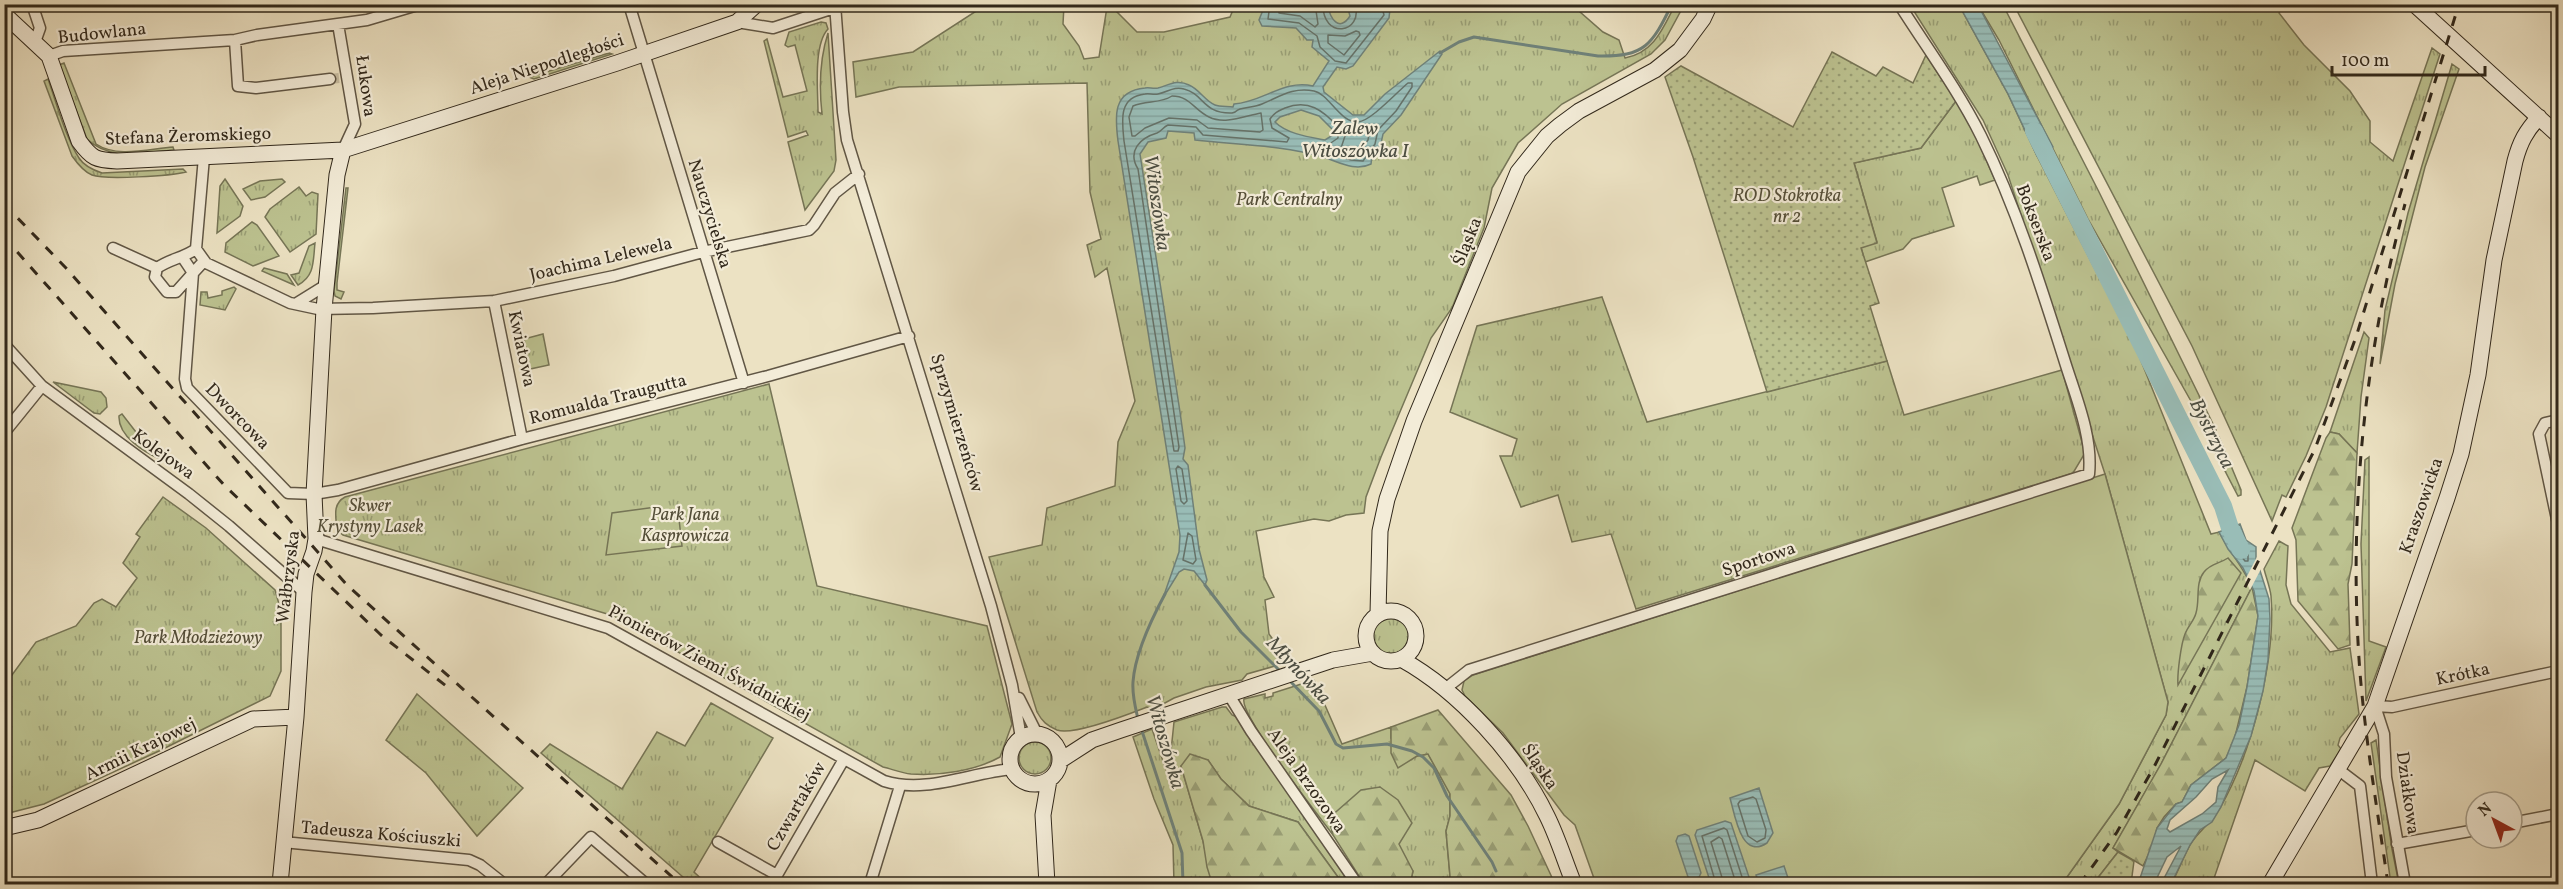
<svg xmlns="http://www.w3.org/2000/svg" width="2563" height="889" viewBox="0 0 2563 889" font-family="Vollkorn,serif">
  <style>
    .grass { fill: url(#grass-tufts); stroke: #767556; stroke-width: 1.5 }
    .forest { fill: url(#forest-firs); stroke: #767556; stroke-width: 1.5 }
    .garden { fill: url(#garden-dots); stroke: #767556; stroke-width: 1.5 }
    .pitch { fill: #bcc290; stroke: #767556; stroke-width: 1.5 }
    .water { fill: url(#water-rules); stroke: #6f8179; stroke-width: 1.5; fill-rule: evenodd }
    .pier { fill: #ece2c3 }
    .lines { fill: none; stroke-linecap: round; stroke-linejoin: round }
    .shore { stroke: #657269; stroke-width: 1.5 }
    .stream { stroke: #6f8179; stroke-width: 3 }
    .river { stroke: #99bdb7; stroke-width: 18 }
    .street-tunnel { stroke: #c7bda1; stroke-width: 10; stroke-dasharray: 10 5; stroke-linecap: butt }
    .street-casing { stroke: #605645; stroke-width: 13 }
    .secondary-casing { stroke: #31281b; stroke-width: 17 }
    .street { stroke: #f3ecd8; stroke-width: 10 }
    .secondary { stroke: #f3ecd8; stroke-width: 15 }
    .rail { stroke: #31281b; stroke-width: 3; stroke-dasharray: 10 10; stroke-linecap: butt }
    .labels { text-anchor: middle; dominant-baseline: central; stroke-width: 4.5; stroke-linejoin: round; paint-order: stroke }
    .street-label { font-size: 18px; fill: #31281b; stroke: #f3ecd8 }
    .park-label { font-size: 18px; font-style: italic; fill: #544e38; stroke: #f3ecd8 }
    .water-label { font-size: 20px; font-style: italic; fill: #4b4d42; stroke: #f3ecd8 }
  </style>
  <defs>
    <pattern id="grass-tufts" width="24" height="20" patternUnits="userSpaceOnUse" patternTransform="scale(1.5)"><rect width="24" height="20" fill="#bcc290"/><path d="M3 7l-1-3M5 7V3M7 7l1-3M15 17l-1-3M17 17v-4M19 17l1-3" fill="none" stroke="#999e75"/></pattern>
    <pattern id="forest-firs" width="22" height="20" patternUnits="userSpaceOnUse" patternTransform="scale(1.5)"><rect width="22" height="20" fill="#bcc290"/><path d="M5 1l3.5 6h-7zM16 11l3.5 6h-7z" fill="#999e75"/></pattern>
    <pattern id="garden-dots" width="8" height="8" patternUnits="userSpaceOnUse" patternTransform="scale(1.5)"><rect width="8" height="8" fill="#bcc290"/><path d="M2 2h.1M6 6h.1" fill="none" stroke="#999e75" stroke-width="1.8" stroke-linecap="round"/></pattern>
    <pattern id="water-rules" width="6" height="5" patternUnits="userSpaceOnUse" patternTransform="scale(1.5)"><rect width="6" height="5" fill="#99bdb7"/><path d="M0 2.5h6" fill="none" stroke="#84a29d"/></pattern>
  </defs>
  <rect width="100%" height="100%" fill="#ece2c3"/>
  <filter id="stains"><feTurbulence type="fractalNoise" baseFrequency=".00333" numOctaves="4"/><feColorMatrix values="0 0 0 0 .2 0 0 0 0 .09 0 0 0 0 .02 0 0 0 .5 -.17"/></filter>
  <radialGradient id="worn" r=".72"><stop offset=".6" stop-color="#630" stop-opacity="0"/><stop offset="1" stop-color="#630" stop-opacity=".3"/></radialGradient>
  <path class="grass" d="M987 4 1064 5 1063 24 1079 46 1084 59 1099 57 1107 7 1113 8 1137 32H1164L1230 17 1235 5H1572L1603 32 1619 40 1625 58C1654 53 1663 28 1675 5H1684L1665 40 1651 54 1562 104 1518 143 1492 188 1484 228 1452 308 1431 338 1381 457 1366 497 1364 513 1346 515 1329 521 1314 519 1256 531 1264 577 1274 597 1265 600 1269 634 1289 662 1247 674 1242 680 1206 687 1174 698 1154 709 1147 707C1129 714 1074 736 1057 730 1047 726 1042 721 1037 712L989 557 1042 545 1047 508 1115 486 1118 442 1135 401 1107 268 1095 277 1087 245 1101 239 1090 192 1087 83 899 87 856 97 853 62 913 52Z
    M1910 5H1959L2008 94 2037 156 2137 351 2211 534 2219 532C2229 551 2243 567 2252 587L2161 764 2113 848 2118 852 2093 884H2062L2119 804 2166 715 2168 702 2105 474 2008 175 1983 120Z
    M1978 5H2003L2098 190 2216 430 2205 433 2196 410 2088 219 1999 40Z
    M2014 5H2283L2279 13 2304 45 2350 91 2370 121V142L2393 161 2432 48 2440 54 2326 407 2306 456 2286 497 2282 495 2272 521 2192 346Z
    M821 22 826 23 828 29C813 45 818 91 818 112L822 114C819 87 820 58 828 33L836 160 834 171 805 210 788 142 808 135 806 131 788 137 764 41 767 39 783 97 807 91 795 45 788 47 785 45 789 32Z
    M609 53 612 54 534 79 529 77Z
    M64 63 96 144C117 158 148 149 173 147L174 150C143 152 111 162 87 139L59 65Z
    M2452 64 2459 69 2425 167 2395 284 2380 364 2385 310 2408 213Z
    M48 79C56 101 66 139 79 158 84 166 93 170 102 173L183 169 186 172C171 176 105 180 92 175 84 172 77 163 72 156L44 81Z
    M1956 101 1973 130 1995 180 1980 185 1977 176 1942 188 1954 226 1912 239 1903 249 1865 262 1861 247 1877 242 1854 163 1921 148Z
    M225 179 243 206 240 216 217 233 220 186Z
    M282 179 285 182 265 197 251 200 243 189 260 181Z
    M299 187 306 196 312 192 318 194 316 234 290 252 265 217 270 209Z
    M346 188H348L337 283V290L344 292 341 299 335 296 334 291Z
    M252 222 257 225 279 256 253 266 225 252 226 243Z
    M315 243C313 261 315 276 298 285L291 275 299 273 309 246Z
    M264 268 287 274 294 285 262 271Z
    M234 287 236 289 225 310 200 305 201 292H207L208 298 222 295V291Z
    M1602 297 1647 422 1887 361 1904 415 2062 370 2085 453 2073 473 1636 609 1611 534 1572 542 1558 495 1521 507 1500 456H1512L1517 439 1450 412 1477 326Z
    M2364 332 2369 338 2361 397 2357 453 2339 434 2330 432Z
    M543 334 549 365 530 369 524 339Z
    M53 382 101 392 106 398 107 407 100 414 94 413Z
    M769 384 817 586 987 626 1012 724 1000 757C975 771 939 776 911 774 901 773 892 769 883 767L614 616 343 535 337 530C336 517 332 504 345 497Z
    M122 414 146 445 160 456V459C144 452 118 436 119 416Z
    M2219 437 2241 490V495L2238 496 2209 440Z
    M2369 457V641L2386 647 2366 701 2361 544 2365 460Z
    M163 497 206 528 275 590 281 611V671L270 696 159 751 44 804 5 814V672L12 675 36 642 76 626 94 603 102 599 116 607 137 578 123 563 140 537 136 534Z
    M2279 541 2288 546 2286 585 2291 604 2330 652 2350 648 2359 714 2340 738 2338 745 2341 749 2330 766 2319 768 2305 791 2255 760 2212 884H2171C2179 871 2183 856 2191 843 2200 830 2212 822 2220 808 2252 752 2276 660 2271 596 2270 587 2266 577 2264 569Z
    M1373 636a18 18 0 1 1 36 0a18 18 0 1 1-36 0Z
    M1314 680 1342 744 1391 727V738L1417 756 1428 754 1450 793V816L1446 831 1450 876 1449 884H1410L1413 871 1329 818 1333 835C1319 816 1239 715 1244 699L1265 694V698L1273 696V693Z
    M417 694 523 788 477 836 426 773 386 740Z
    M711 703 773 738 694 872 707 884H691L541 753 550 744 622 789 657 732 685 746Z
    M1222 707H1226L1232 715 1239 718 1353 884H1343L1298 822 1249 806 1221 779 1208 760 1181 766 1203 841 1212 883 1218 884H1174L1173 845 1154 799 1133 737 1152 729 1167 773 1174 769 1171 751 1174 722Z
    M2376 740 2392 849 2399 884H2391L2371 743Z
    M1019 758a16 16 0 1 1 32 0a16 16 0 1 1-32 0Z"/>
  <path class="forest" d="M2330 432 2339 434 2357 453 2352 564 2348 584 2350 645 2338 649 2298 601 2296 540 2292 528 2326 438Z
    M2228 558 2241 573 2178 685C2177 674 2181 644 2185 634 2188 626 2194 621 2196 613 2200 600 2195 583 2204 572 2211 563 2219 564 2228 558Z
    M2252 587 2258 616 2247 687 2234 741 2226 758 2191 785 2182 802 2176 804 2164 817 2157 828 2153 845 2143 866 2113 848 2161 764Z
    M1438 710 1511 795 1528 826 1555 884H1449L1450 876 1446 831 1450 816V794L1428 754 1417 756 1398 768 1391 753V727Z
    M1190 754 1208 760 1221 779 1249 806 1298 822 1343 884 1212 883 1207 867 1203 841 1181 766Z
    M1380 787 1398 800 1412 823 1399 844 1413 871 1410 884H1364L1333 835 1329 818 1361 790Z"/>
  <path class="garden" d="M1832 52 1876 76 1883 67 1913 83 1926 55 1956 101 1921 148 1854 163 1877 243 1861 248 1879 303 1870 306 1887 361 1767 392 1693 157 1665 77 1681 66 1793 127Z
    M2118 852 2134 861 2131 884H2093Z"/>
  <path class="pitch" d="M2105 474 2168 702 2166 715 2119 804 2062 884H1596L1575 825 1564 815 1503 733 1465 696 1462 690 1464 681 1473 675Z
    M656 507 679 519 682 546 606 555 612 513Z"/>
  <path class="water" d="M1265 5H1333L1328 6C1330 18 1339 33 1350 16L1347 5H1384L1390 9 1389 18 1353 66 1346 69 1337 67 1323 87 1324 92 1353 115H1364L1385 94 1440 51 1442 54 1401 115 1383 134 1380 148 1372 156 1371 164C1355 172 1339 162 1323 157 1281 145 1238 145 1195 140L1194 133 1168 131 1166 138 1148 142 1140 154 1180 412 1185 448 1183 459 1188 465 1199 549 1207 580 1205 585 1194 571 1184 569 1179 572 1163 598 1179 552 1180 535 1118 141C1115 117 1112 91 1145 88 1149 87 1153 89 1158 88 1169 85 1177 79 1189 85 1199 89 1205 101 1215 105 1220 107 1228 106 1233 107L1234 104C1263 102 1284 79 1313 86L1329 61 1312 47 1313 40H1307L1296 28 1262 26 1259 20ZM1301 110 1319 116 1333 130V135L1325 140C1309 137 1287 134 1275 122L1280 117Z
    M1959 5H1978L2053 147 2037 156 2008 94Z
    M2240 524 2246 540 2256 547V558L2269 599 2270 619 2268 660 2263 691 2251 736 2221 807 2212 822 2200 830 2190 845 2171 884H2161L2181 846 2167 857 2154 884H2138L2157 828 2176 804 2182 802 2191 785 2226 758 2239 725 2247 687 2258 616 2254 591 2243 568 2228 549 2219 532ZM2228 770 2218 787 2216 802 2202 814 2170 832 2167 829 2170 820 2196 797 2212 779Z
    M1759 788 1773 833 1767 843C1741 860 1735 815 1730 798Z
    M1725 821 1731 823 1749 877 1748 882 1742 884H1711L1695 835 1697 830Z
    M1685 834 1689 836 1701 873 1699 877 1692 879 1688 877 1676 841 1678 836Z
    M1784 866 1790 884H1759L1756 875Z"/>
  <path class="pier" d="M2258 555 2262 567 2250 590 2245 580Z"/>
  <g class="lines">
    <path class="shore" d="M1270 4 1268 19 1299 23 1317 36 1320 47 1335 61 1346 63 1384 15 1381 4
      M1278 4 1279 13 1300 16 1315 27 1318 24 1315 4
      M1323 4C1322 40 1364 34 1355 4
      M1356 31 1359 32 1360 35 1344 55 1328 43V35L1345 36Z
      M1408 83H1412V87L1396 111 1378 130 1375 144 1363 161 1351 160 1325 151V147L1338 138V127C1323 110 1308 99 1285 108 1278 111 1274 113 1270 119L1272 128 1289 138 1287 142 1203 135 1196 127 1168 125C1163 127 1162 131 1157 133 1140 138 1127 151 1138 169L1179 447 1178 451H1174L1124 141C1122 121 1118 97 1145 94 1149 93 1153 95 1158 94 1168 92 1174 86 1184 89 1204 94 1203 114 1232 113 1238 112 1234 111 1240 109 1247 107 1255 107 1262 104 1281 96 1293 87 1314 91 1329 94 1340 123 1358 122 1371 121 1397 92 1408 83Z
      M1172 96C1190 96 1194 110 1209 117 1225 125 1244 116 1261 113L1263 130 1260 132 1208 128 1197 120 1169 118 1145 128 1135 136H1132L1129 117 1133 106C1146 100 1160 104 1172 96Z
      M1350 128 1370 130 1368 140 1357 154 1341 148 1347 130Z
      M1178 466 1182 469 1187 501 1184 504 1181 501 1176 469Z
      M1188 533 1192 536 1196 560 1193 564 1183 560Z
      M2234 533 2237 534 2248 551V561H2245L2233 546 2229 536Z
      M1753 797 1756 799 1766 830 1765 838 1757 842 1748 836 1738 804 1740 801Z
      M1716 884 1702 836 1724 828 1727 830 1742 877 1741 884
      M1724 884 1711 842 1719 837 1722 839 1734 877V884"/>
    <path class="stream" d="M1440 53 1459 42 1474 37 1598 56C1645 57 1652 45 1672 4
      M1205 585 1241 632 1280 671
      M1289 680 1319 711 1336 744 1343 748 1387 744 1412 751 1423 757 1434 768 1447 796 1492 862 1496 871
      M1138 719C1135 706 1132 695 1133 682 1135 653 1151 620 1165 594
      M1141 728 1182 853 1183 884"/>
    <path class="river" d="M2034 131 2223 506 2230 528 2241 550"/>
    <path class="street-tunnel" d="M330 79 339 78"/>
    <defs>
      <path id="street" d="M32 4 40 28 35 42
        M629 4 744 383
        M835 4 843 112 847 140 991 606 1012 685 1021 738
        M737 22 773 28 846 4
        M338 24 355 124 343 150
        M235 40 238 86 256 88 330 79
        M49 56 63 51 235 40 257 35 367 20 421 4
        M204 157 196 249 206 263 290 303 318 309 373 308 494 301 614 276 703 252 809 230 814 225 835 193 859 174
        M113 248 157 268
        M183 258 193 273 176 292H167L155 277 157 268C170 259 183 258 196 249
        M204 261 193 273 185 379 187 388 288 493 314 494 338 490 522 439 768 376 909 336
        M494 301 522 439
        M297 303 326 285
        M4 344 42 386 189 494 229 526 304 592
        M2558 420 2545 423 2539 434 2558 524
        M4 433 42 386
        M316 539 608 628 884 781C926 794 969 773 1012 769
        M1445 689 1469 670 2089 474C2093 436 2075 395 2064 359 2040 283 2016 207 1981 136 1958 90 1927 48 1899 4
        M1229 695 1251 731 1357 884
        M1019 698 1037 734
        M2339 770 2360 786 2372 884
        M2512 823 2558 814
        M283 842 469 860 480 865 504 884
        M718 842 777 875 844 759
        M2397 844 2476 830
        M546 884 591 837 646 884
        M870 884 900 786
        M2405 884 2386 777 2384 734 2375 706 2392 707 2558 671"/>
      <path id="secondary" d="M2414 4 2558 135
        M4 14 49 56 79 141C92 159 96 160 117 161L343 150 617 63 737 22 757 4
        M1366 636a25 25 0 1 1 50 0a25 25 0 1 1-50 0Z
        M1378 614 1380 531 1387 499 1414 421 1518 172 1547 136 1560 125 1579 111 1655 70 1680 50 1703 19 1710 4
        M1401 659C1459 691 1518 756 1547 816 1558 838 1565 862 1574 884
        M1010 759a25 25 0 1 1 50 0a25 25 0 1 1-50 0Z
        M1061 760 1092 740 1121 730 1333 660 1373 653
        M4 828 38 820 253 719 296 717
        M280 884 296 717 304 592 306 574 314 551 316 539 314 494 324 309 337 175 343 150
        M1047 884 1043 815 1049 780
        M2270 884 2375 706 2447 498 2461 454 2478 375 2494 260 2515 161C2520 142 2526 131 2539 117"/>
    </defs>
    <use href="#street" class="street-casing"/>
    <use href="#secondary" class="secondary-casing"/>
    <use href="#street" class="street"/>
    <use href="#secondary" class="secondary"/>
    <path class="rail" d="M4 204 66 268 347 585 680 884
      M4 237 224 485 381 635 450 689
      M2080 884 2117 832 2154 767 2315 449 2356 337 2459 4
      M2388 884C2378 814 2366 744 2360 673 2348 515 2364 357 2405 204"/>
  </g>
  <g class="labels">
    <g class="street-label">
      <text transform="translate(102 34) rotate(-6)">Budowlana</text>
      <text transform="translate(547 65) rotate(-18)">Aleja Niepodległości</text>
      <text transform="translate(365 86) rotate(82)">Łukowa</text>
      <text transform="translate(188 137) rotate(-2)">Stefana Żeromskiego</text>
      <text transform="translate(709 214) rotate(73)">Nauczycielska</text>
      <text transform="translate(2035 223) rotate(69)">Bokserska</text>
      <text transform="translate(1468 242) rotate(-68)">Śląska</text>
      <text transform="translate(601 260) rotate(-13)">Joachima Lelewela</text>
      <text transform="translate(521 349) rotate(78)">Kwiatowa</text>
      <text transform="translate(608 400) rotate(-14)">Romualda Traugutta</text>
      <text transform="translate(237 417) rotate(46)">Dworcowa</text>
      <text transform="translate(956 423) rotate(73)">Sprzymierzeńców</text>
      <text transform="translate(163 455) rotate(36)">Kolejowa</text>
      <text transform="translate(2422 506) rotate(-71)">Kraszowicka</text>
      <text transform="translate(1759 560) rotate(-18)">Sportowa</text>
      <text transform="translate(289 577) rotate(-83)">Wałbrzyska</text>
      <text transform="translate(709 664) rotate(28)">Pionierów Ziemi Świdnickiej</text>
      <text transform="translate(2463 675) rotate(-12)">Krótka</text>
      <text transform="translate(141 750) rotate(-26)">Armii Krajowej</text>
      <text transform="translate(1539 767) rotate(56)">Śląska</text>
      <text transform="translate(1306 781) rotate(55)">Aleja Brzozowa</text>
      <text transform="translate(2407 793) rotate(82)">Działkowa</text>
      <text transform="translate(797 807) rotate(-60)">Czwartaków</text>
      <text transform="translate(381 835) rotate(5)">Tadeusza Kościuszki</text>
    </g>
    <g class="park-label">
      <text x="1787" y="196">ROD Stokrotka<tspan x="1787" dy="21">nr 2</tspan></text>
      <text x="1289" y="200">Park Centralny</text>
      <text x="370" y="506">Skwer<tspan x="370" dy="21">Krystyny Lasek</tspan></text>
      <text x="685" y="515">Park Jana<tspan x="685" dy="21">Kasprowicza</tspan></text>
      <text x="198" y="638">Park Młodzieżowy</text>
    </g>
    <g class="water-label">
      <text x="1355" y="129">Zalew<tspan x="1355" dy="23">Witoszówka I</tspan></text>
      <text transform="translate(1156 203) rotate(82)">Witoszówka</text>
      <text transform="translate(2211 434) rotate(63)">Bystrzyca</text>
      <text transform="translate(1298 671) rotate(47)">Młynówka</text>
      <text transform="translate(1164 742) rotate(74)">Witoszówka</text>
    </g>
  </g>
  <rect width="2563" height="889" fill="none" stroke="#ece2c3" stroke-width="24"/>
  <rect x="6" y="6" width="2551" height="877" fill="none" stroke="#31281b" stroke-width="3"/>
  <rect x="12" y="12" width="2539" height="865" fill="none" stroke="#31281b" stroke-width="1.5"/>
  <g transform="translate(2494 820) rotate(319)"><circle r="28" fill="#f3ecd8" stroke="#a59e8c" stroke-width="1.5"/>
  <path d="M0-4.5L10 22L0 15L-10 22Z" fill="#8f2418"/>
  <text y="-9" font-size="16" font-weight="bold" text-anchor="middle" fill="#31281b">N</text>
  </g>
  <path d="M2332 66v9h153v-9" fill="none" stroke="#31281b" stroke-width="3"/>
  <text x="2341" y="66" font-size="18" fill="#31281b" stroke="#f3ecd8" stroke-width="4.5" paint-order="stroke">100 m</text>
  <rect width="100%" height="100%" filter="url(#stains)"/>
  <rect width="100%" height="100%" fill="url(#worn)"/>
</svg>
